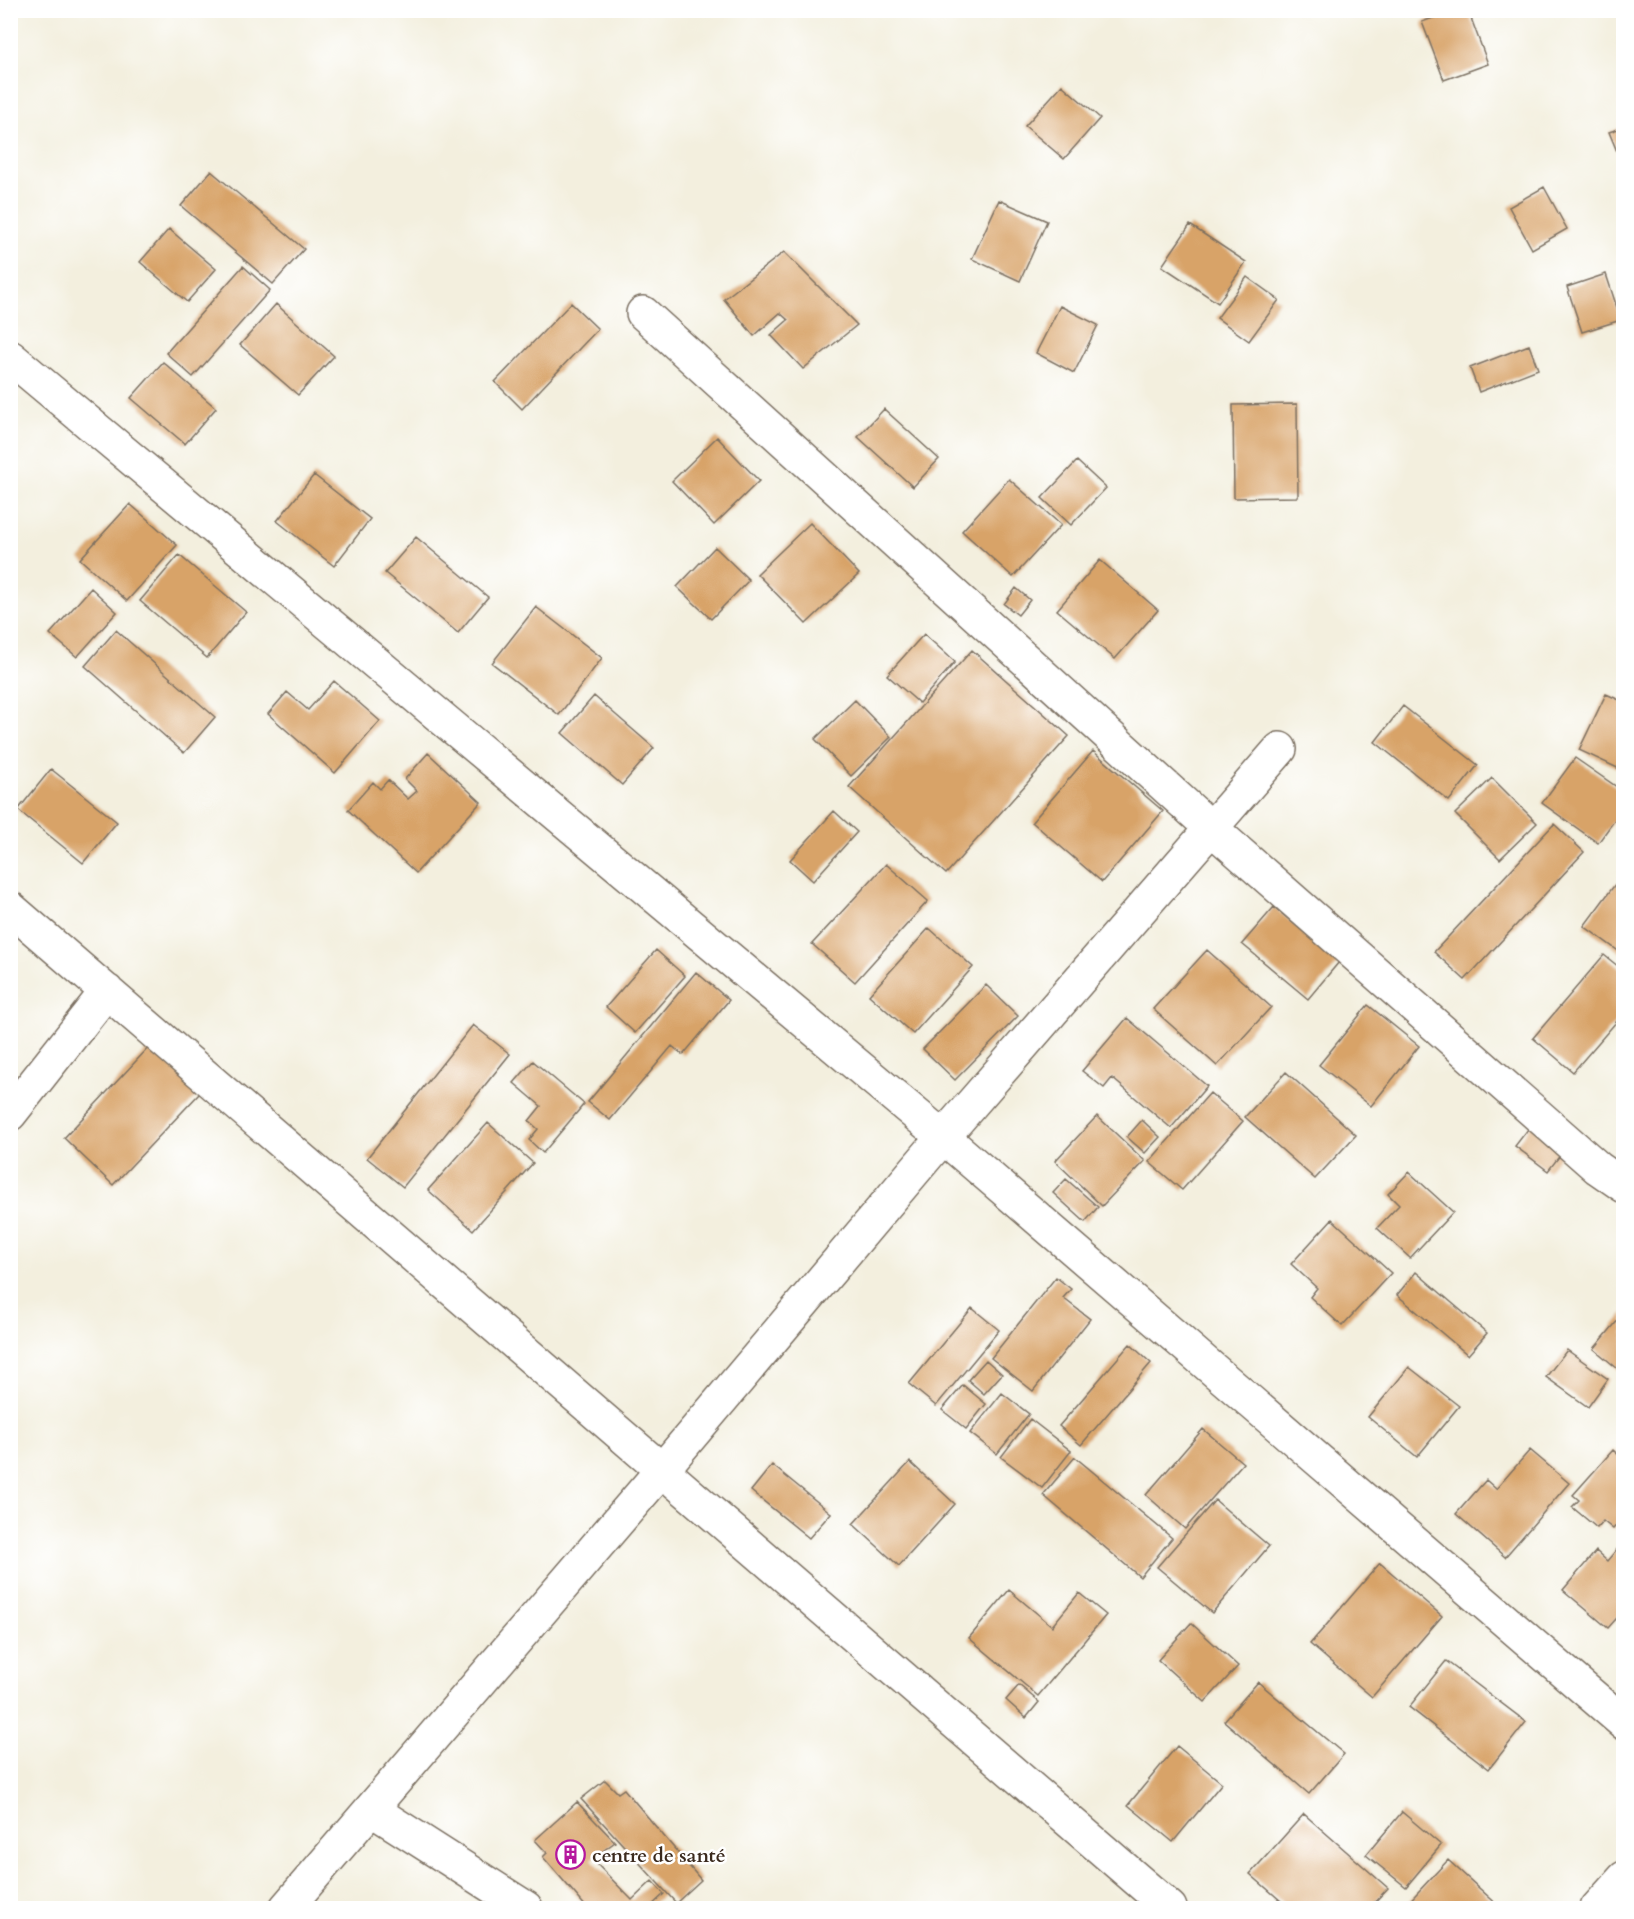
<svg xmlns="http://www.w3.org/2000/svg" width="1634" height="1919" viewBox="0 0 1634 1919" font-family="Cardo,serif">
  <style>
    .building { fill: #d8a368 }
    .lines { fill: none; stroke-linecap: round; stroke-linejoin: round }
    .street-casing { stroke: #7b6f61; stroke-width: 36 }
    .street { stroke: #fff; stroke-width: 33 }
    .labels { text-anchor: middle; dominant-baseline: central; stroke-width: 5; stroke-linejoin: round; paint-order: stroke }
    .poi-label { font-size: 20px; font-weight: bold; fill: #3b2a1e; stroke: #fff; text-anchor: start }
  </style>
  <rect width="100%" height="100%" fill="#fff"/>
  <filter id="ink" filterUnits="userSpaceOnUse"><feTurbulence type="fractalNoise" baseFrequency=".0167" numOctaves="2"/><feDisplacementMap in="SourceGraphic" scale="12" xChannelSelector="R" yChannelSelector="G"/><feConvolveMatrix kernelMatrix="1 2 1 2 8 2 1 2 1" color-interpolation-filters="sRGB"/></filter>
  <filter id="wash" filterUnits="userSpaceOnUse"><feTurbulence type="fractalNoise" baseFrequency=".008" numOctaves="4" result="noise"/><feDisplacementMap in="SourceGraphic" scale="24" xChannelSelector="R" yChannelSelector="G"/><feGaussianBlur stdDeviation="1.35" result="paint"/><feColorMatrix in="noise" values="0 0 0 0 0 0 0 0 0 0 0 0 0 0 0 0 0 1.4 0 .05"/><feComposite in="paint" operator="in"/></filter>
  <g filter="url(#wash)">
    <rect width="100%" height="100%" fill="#f3efde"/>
    <g id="blocks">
      <path class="building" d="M1455 10H1468L1488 64 1444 80 1422 22Z
        M1062 85 1100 118 1064 159 1025 126Z
        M1624 127V166H1623L1609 132Z
        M211 171 304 249 273 284 181 206Z
        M1544 187 1567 229 1532 249 1509 207Z
        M999 200 1047 221 1020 281 972 259Z
        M1190 225 1246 262 1218 303 1162 266Z
        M169 229 216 269 187 302 140 262Z
        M784 252 857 325 803 369 771 335 788 320 780 313 754 336 724 299Z
        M243 266 270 290 193 377 166 353Z
        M1606 274 1621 320 1582 332 1567 287Z
        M1247 277 1279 300 1249 341 1217 318Z
        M571 303 598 329 522 409 495 382Z
        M276 304 334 356 298 395 240 345Z
        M1060 306 1098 325 1074 373 1036 353Z
        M1529 345 1538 369 1479 392 1470 368Z
        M163 362 216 408 185 444 131 398Z
        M1297 404 1298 497 1234 498 1233 405Z
        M884 409 939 459 913 487 858 437Z
        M717 437 759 481 714 525 672 481Z
        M1077 461 1106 488 1071 525 1042 498Z
        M314 475 370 519 334 566 277 521Z
        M1009 479 1061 525 1013 577 962 531Z
        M130 504 177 545 127 601 80 559Z
        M810 523 859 574 806 624 757 574Z
        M416 537 488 597 458 633 385 573Z
        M715 547 749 580 711 619 677 587Z
        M179 555 246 612 207 658 140 601Z
        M1100 560 1158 610 1115 659 1057 610Z
        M91 588 117 612 77 657 50 634Z
        M1016 588 1030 600 1018 615 1004 604Z
        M536 607 602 658 559 715 492 663Z
        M116 630 215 717 184 753 85 666Z
        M924 634 955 662 919 703 887 675Z
        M972 650 1069 736 946 874 849 787Z
        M334 681 380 721 335 773 268 714 287 692 308 710Z
        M1606 694 1624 702V771L1579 750Z
        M594 696 654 748 622 785 562 733Z
        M855 700 891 737 851 776 815 739Z
        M1403 706 1478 765 1449 801 1375 742Z
        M1093 751 1163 811 1102 882 1032 822Z
        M428 753 481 802 416 873 348 810 373 782 380 789 388 780 408 799 417 791 405 779Z
        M1575 758 1624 792V807L1598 843 1542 803Z
        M51 769 117 822 83 863 18 810Z
        M1492 778 1537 823 1500 859 1455 814Z
        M834 811 857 832 813 881 790 860Z
        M1554 824 1584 852 1465 980 1434 952Z
        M886 864 928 901 855 982 812 944Z
        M1616 883 1624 889V955L1584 926Z
        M1274 907 1339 962 1308 999 1242 944Z
        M929 928 973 967 913 1034 869 995Z
        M656 950 685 976 635 1033 606 1007Z
        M1207 950 1271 1007 1217 1066 1153 1009Z
        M1604 955 1624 971V1013L1573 1072 1533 1038Z
        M696 972 729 1000 683 1055 672 1046 610 1120 588 1102Z
        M986 985 1018 1016 955 1080 923 1049Z
        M1368 1005 1419 1046 1371 1106 1319 1065Z
        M1127 1018 1207 1086 1171 1128 1112 1078 1104 1088 1082 1071Z
        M473 1025 510 1054 403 1187 367 1158Z
        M150 1046 200 1093 113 1185 64 1138Z
        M533 1061 584 1104 543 1153 529 1140 538 1129 529 1121 541 1106 514 1083Z
        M1286 1072 1356 1135 1315 1179 1245 1117Z
        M1210 1093 1243 1121 1182 1190 1149 1162Z
        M1097 1116 1145 1161 1102 1206 1055 1161Z
        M1142 1120 1160 1137 1145 1153 1127 1137Z
        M488 1123 533 1163 473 1230 428 1190Z
        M1532 1124 1565 1149 1548 1171 1515 1146Z
        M1409 1172 1453 1212 1410 1258 1377 1228 1399 1205 1388 1194Z
        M1066 1179 1098 1207 1085 1222 1053 1193Z
        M1332 1219 1391 1273 1342 1326 1310 1297 1317 1288 1291 1264Z
        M1416 1272 1487 1333 1468 1355 1397 1295Z
        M1056 1277 1071 1289 1063 1298 1090 1319 1033 1391 991 1358Z
        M972 1308 999 1330 936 1406 909 1384Z
        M1624 1313V1374L1594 1349Z
        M1130 1344 1151 1363 1081 1445 1059 1426Z
        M1567 1350 1608 1379 1588 1407 1546 1377Z
        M986 1360 1002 1374 984 1394 968 1380Z
        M1409 1367 1459 1406 1417 1457 1368 1417Z
        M963 1385 986 1404 966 1429 942 1410Z
        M1002 1393 1029 1414 997 1454 970 1433Z
        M1030 1419 1071 1451 1042 1488 1001 1457Z
        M1203 1429 1243 1463 1185 1529 1146 1495Z
        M1530 1450 1569 1483 1505 1557 1456 1514 1486 1480 1496 1489Z
        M1613 1450 1624 1460V1517L1613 1529 1603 1521 1597 1528 1572 1507 1579 1500 1573 1495Z
        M1075 1457 1172 1538 1140 1577 1043 1495Z
        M910 1462 955 1504 899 1566 853 1524Z
        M772 1465 831 1513 809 1538 751 1491Z
        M1215 1500 1269 1546 1212 1613 1157 1567Z
        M1624 1541V1610L1608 1628 1563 1590 1596 1551 1607 1561Z
        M1380 1563 1442 1616 1372 1697 1310 1644Z
        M1009 1590 1052 1626 1079 1593 1106 1615 1038 1696 969 1638Z
        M1191 1623 1238 1666 1205 1702 1158 1660Z
        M1446 1661 1526 1722 1489 1769 1409 1707Z
        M1258 1682 1344 1754 1309 1794 1224 1721Z
        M1019 1685 1039 1702 1026 1718 1006 1700Z
        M1177 1746 1222 1783 1173 1842 1128 1805Z
        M605 1780 618 1793 624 1789 701 1880 676 1903 581 1799Z
        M577 1802 615 1842 592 1859 632 1900 652 1881 664 1894 649 1908H587L543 1857 547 1853 535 1840Z
        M1402 1812 1441 1845 1406 1887 1366 1855Z
        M1304 1814 1388 1888 1369 1908H1289L1250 1874Z
        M1448 1860 1501 1908H1403Z"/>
    </g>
  </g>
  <g filter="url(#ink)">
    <use href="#blocks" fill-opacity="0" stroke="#7b6f61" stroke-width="1.5"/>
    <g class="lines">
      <defs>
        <path id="street" d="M643 313 1211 828 1598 1168 1624 1186
          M10 357 943 1137 1624 1723
          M10 908 1170 1908
          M10 1114 107 991
          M371 1809 526 1908
          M286 1908 662 1470 943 1137 1280 749
          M1597 1908 1624 1878"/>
      </defs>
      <use href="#street" class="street-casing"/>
      <use href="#street" class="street"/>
    </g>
  </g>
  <defs>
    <symbol id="building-ring" viewBox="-11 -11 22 22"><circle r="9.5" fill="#fff" stroke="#b5179e" stroke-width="1.5"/><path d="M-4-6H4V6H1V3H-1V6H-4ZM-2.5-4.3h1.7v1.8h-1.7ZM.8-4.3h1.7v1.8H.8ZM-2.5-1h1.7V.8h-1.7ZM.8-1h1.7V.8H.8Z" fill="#b5179e"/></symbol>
  </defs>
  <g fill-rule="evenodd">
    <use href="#building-ring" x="554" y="1838" width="33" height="33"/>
  </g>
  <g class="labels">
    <g class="poi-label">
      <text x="592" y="1855">centre de santé</text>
    </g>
  </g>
  <rect width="1634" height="1919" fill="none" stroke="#fff" stroke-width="36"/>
</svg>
